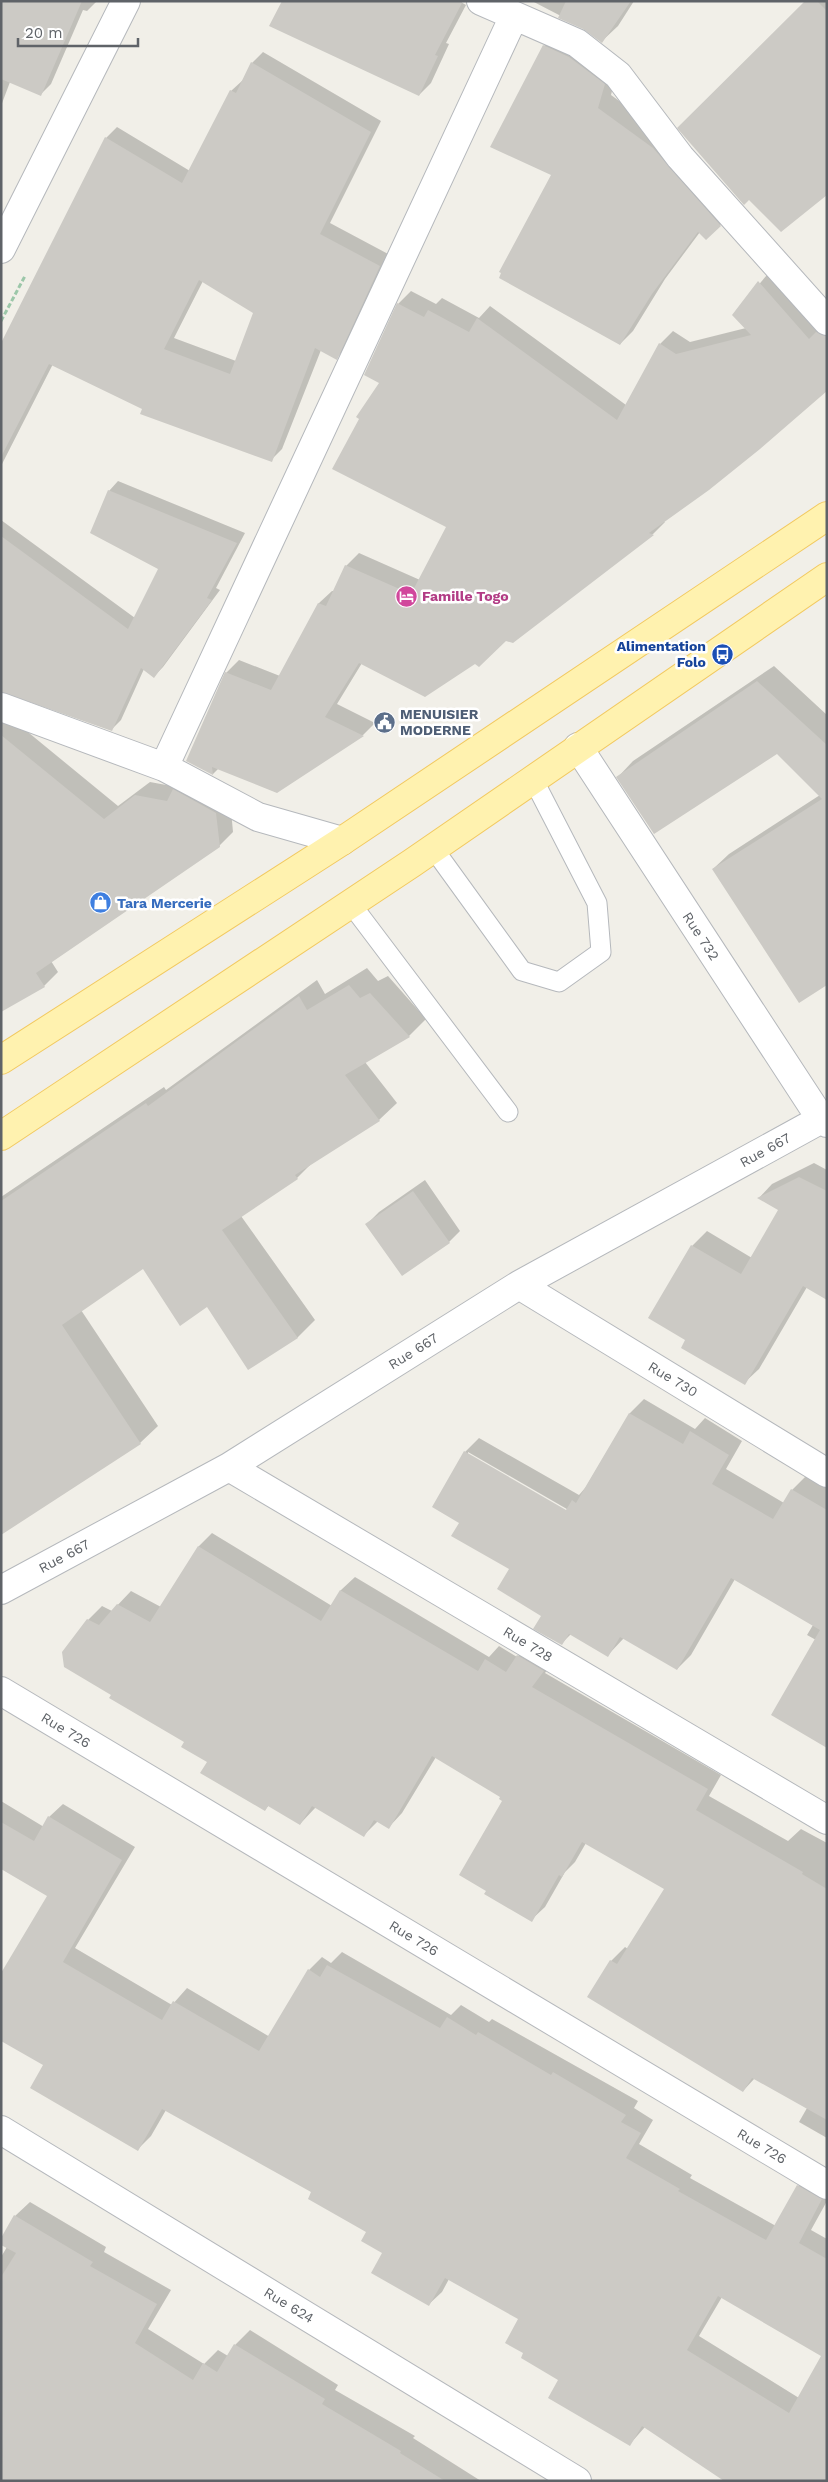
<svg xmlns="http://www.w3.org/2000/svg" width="828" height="2482" viewBox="0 0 828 2482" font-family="'Work Sans',sans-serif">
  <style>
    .shadow { fill: #0003; fill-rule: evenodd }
    .building { fill: #cccac5; fill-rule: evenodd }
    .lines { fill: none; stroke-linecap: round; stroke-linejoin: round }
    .lane-casing { stroke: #b5b8bc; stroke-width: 21 }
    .street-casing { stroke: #b5b8bc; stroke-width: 30 }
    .primary-casing { stroke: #f2c960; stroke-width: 30 }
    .path { stroke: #9cc7a9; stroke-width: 3; stroke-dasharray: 5 2.5; stroke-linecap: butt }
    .lane { stroke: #fff; stroke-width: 19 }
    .street { stroke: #fff; stroke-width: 28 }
    .primary { stroke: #fff2af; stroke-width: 28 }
    .labels { text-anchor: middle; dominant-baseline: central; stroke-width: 5; stroke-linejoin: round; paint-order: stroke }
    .hotel-label { font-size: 14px; font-weight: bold; fill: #b23c85; stroke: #fff; text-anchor: start }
    .transit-label { font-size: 14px; font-weight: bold; fill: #164399; stroke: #fff; text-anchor: end }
    .service-label { font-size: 14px; font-weight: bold; fill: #4e5e75; stroke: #fff; text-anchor: start }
    .shop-label { font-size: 14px; font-weight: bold; fill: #366cbe; stroke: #fff; text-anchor: start }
    .street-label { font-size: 14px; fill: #5f6368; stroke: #fff }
  </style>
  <rect width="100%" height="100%" fill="#f1efe8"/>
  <path class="shadow" d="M1 1H97L87 11 83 10 51 84 41 94 10 82 1 106Z
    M315 1H459L466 5 446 43 449 44 431 83 419 95Z
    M532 1H634L618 26 602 41 584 28Z
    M807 1H827V194Z
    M557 33 617 71 611 95 666 135 733 212 720 225 700 232 665 279 633 331 620 344 553 175 544 46Z
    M263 52 381 121 330 223 390 255 347 347 336 358 321 350 282 449 271 460 144 408 53 364 1 466V352L106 138 117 127 190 171 231 91 243 80 252 63ZM203 281 255 313 236 361 174 338Z
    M772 269 827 323V389L663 521 665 522 653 534 513 642 506 639 475 663H362L337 704 375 723 363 735 276 792 219 768 213 774 188 760 226 673 239 660 280 676 319 603 332 591H334L346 566 359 553 420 580 448 526 381 382 398 304 411 291 436 304 442 298 479 318 490 306 626 405 660 344 673 331 690 342 746 328 733 315Z
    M118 481 245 533 216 588 220 590 163 667 154 676 144 669 121 720 111 730 1 691V520L135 618 160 568 109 491Z
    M774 666 827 715V984L713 869 729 854 820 795 777 752 618 777 633 761Z
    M1 710 118 806 150 782 177 787 230 799 233 832 219 846 51 961 58 972 44 986 1 1010Z
    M367 968 378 981 388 976 426 1019 409 1036 365 1062 397 1103 379 1120 314 1161 297 1178 241 1216 315 1320 298 1337 249 1368 207 1305 143 1267 81 1310 158 1426 140 1443 1 1534V1197L164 1087 166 1090 317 980 325 994Z
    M814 1163 827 1170V1299L807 1287 759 1369 744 1383 687 1340 650 1317 692 1246 707 1231 752 1258 780 1210 759 1198 772 1184Z
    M425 1180 460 1231 449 1242 367 1224 379 1212Z
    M644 1399 695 1429 705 1418 742 1441 726 1469 784 1503 792 1490 806 1476 827 1488V1747L816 1640 807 1635 813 1625 735 1579 691 1655 677 1669 624 1638 608 1655 571 1634 561 1644 510 1569 461 1523 465 1452 479 1438 579 1495 586 1487 630 1413ZM468 1452 572 1512 571 1514 468 1455Z
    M212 1533 332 1606 341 1590 355 1577 489 1657 499 1646 517 1657 532 1642 556 1657 545 1673 721 1775 709 1796 788 1841 801 1829 827 1843V2138L799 2122 807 2108 755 2078 743 2091 589 1996 611 1961 625 1947 628 1949 666 1889 586 1843 575 1862 565 1872 545 1907 531 1920 502 1796 436 1757 402 1813 389 1827 378 1821 364 1835 316 1807 300 1824 269 1805 265 1810 186 1742 113 1695 63 1652 88 1620 102 1606 112 1611 131 1591 161 1607 199 1546Z
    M1 1801 44 1827 49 1817 63 1804 135 1847 75 1948 172 2005 187 1988 270 2037 309 1970 322 1957 331 1963 342 1952 451 2015 461 2005 489 2022 492 2019 638 2101 634 2108 653 2120 639 2144 692 2175 690 2178 776 2226 798 2186 811 2173 827 2182V2201L811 2230 827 2239V2481L645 2427 630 2444 559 2380 525 2353 520 2318 449 2279 442 2292 428 2305 368 2231 313 2192 166 2110 151 2136 138 2149 44 2065 48 1895 1 1867ZM722 2297 823 2355 799 2398 699 2336Z
    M30 2202 106 2247 104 2252 171 2290 148 2329 204 2364 218 2350 228 2356 235 2345 250 2330 338 2385 335 2390 415 2436 413 2438 481 2481H1V2257L7 2247 15 2216Z"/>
  <path class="building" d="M1 1H82L41 96 1 79Z
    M282 1H463L435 55 438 56 419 96 269 26Z
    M566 1H631L602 43 583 29 558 18Z
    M805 1H817L827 11V195L781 232 749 200 744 205 677 128Z
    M543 45 569 57 605 84 598 108 653 148 721 226 706 240 698 232 652 294 620 345 499 278 501 273 499 272 551 175 490 147Z
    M251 62 371 132 320 234 380 266 337 360 315 348 272 462 140 414 142 409 49 364 1 457V343L105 137 182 183 230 90 236 93ZM199 280 253 313 230 374 164 349Z
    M758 281 809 339 816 332 827 336V391L760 449 709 490 649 533 654 535 513 643 506 641 479 667 475 664 425 697 359 663 325 717 364 736 277 793 212 767 213 775 186 761 225 672 271 690 318 603 326 606 345 565 411 594 446 527 332 469 359 419 356 417 379 383 364 375 397 303 424 317 428 310 469 332 477 318 617 420 659 343 676 354 751 335 732 315Z
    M108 490 237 543 207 598 212 600 154 678 141 668 112 731 1 692V536L128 629 158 569 90 533Z
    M757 681 827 745V985L799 1003 712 869 822 799 777 754 654 834 616 777Z
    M1 735 104 819 135 795 167 801 173 789 216 813 220 847 36 973 45 987 1 1012Z
    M349 985 360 998 370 993 410 1037 345 1075 380 1121 295 1175 298 1179 222 1230 298 1338 248 1370 207 1307 180 1326 143 1269 62 1325 141 1444 1 1535V1201L146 1103 148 1106 299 996 307 1010Z
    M799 1177 827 1191V1300L803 1286 745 1385 681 1348 685 1340 648 1318 691 1245 741 1274 778 1210 757 1198Z
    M413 1191 450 1243 402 1276 365 1224Z
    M629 1413 683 1444 690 1431 729 1455 712 1484 773 1519 791 1489 827 1510V1748L771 1715 820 1630 731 1578 677 1670 620 1637 608 1657 569 1634 562 1645 533 1629 541 1616 497 1589 509 1569 451 1536 459 1523 432 1507 464 1451 566 1510 572 1500 576 1503Z
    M198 1546 321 1621 340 1590 478 1671 485 1659 506 1672 517 1655 544 1671 532 1687 708 1789 696 1810 803 1872 802 1874 827 1889V2120L752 2078 743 2092 587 1997 610 1960 617 1964 664 1889 582 1842 562 1877 559 1875 532 1922 484 1894 486 1891 459 1875 502 1801 499 1799 500 1797 432 1756 389 1829 374 1820 364 1837 312 1806 300 1825 268 1806 265 1811 200 1773 207 1762 181 1747 184 1742 109 1698 111 1695 64 1667 62 1652 87 1619 99 1625 117 1604 150 1622Z
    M48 1816 122 1860 63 1962 162 2020 173 2001 259 2051 308 1969 320 1977 327 1965 440 2028 447 2017 476 2035 478 2032 551 2075 553 2072 626 2115 621 2122 641 2133 626 2158 680 2189 678 2191 766 2240 797 2185 822 2199 799 2243 827 2259V2481H724L642 2426 630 2446 548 2398 558 2380 521 2358 523 2353 505 2343 518 2319 445 2278 429 2306 371 2273 382 2253 361 2241 366 2232 308 2199 311 2192 162 2109 138 2151 30 2088 43 2065 1 2041V1973L47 1896 1 1869V1822L34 1841ZM718 2296 821 2356 789 2413 687 2350Z
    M14 2215 93 2262 90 2266 157 2304 135 2343 193 2380 203 2363 217 2372 234 2344 325 2399 322 2404 401 2451 400 2453 445 2481H1V2277L16 2253 1 2245V2238Z"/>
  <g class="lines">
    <defs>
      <path id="lane" d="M433 848 522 971 559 982 601 952 597 903 533 779
        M351 904 508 1112"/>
      <path id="street" d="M481 1 577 43 618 75 680 157 827 321
        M1 249 126 1
        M1 707 164 767 258 817 342 841
        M578 747 821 1119 827 1123
        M164 767 514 16
        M519 1285 827 1473
        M229 1467 827 1820
        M1 1590 229 1467 519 1285 827 1116
        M1 1691 827 2185
        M1 2130 577 2481"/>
      <path id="primary" d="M1 1060 342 841 827 516
        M1 1136 412 863 827 577"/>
    </defs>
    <use href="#lane" class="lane-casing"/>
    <use href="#street" class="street-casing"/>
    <use href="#primary" class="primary-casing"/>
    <path class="path" d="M1 321 25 276"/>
    <use href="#lane" class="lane"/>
    <use href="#street" class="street"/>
    <use href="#primary" class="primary"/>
  </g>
  <defs>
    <symbol id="hotel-disc" viewBox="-11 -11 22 22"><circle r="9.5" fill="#d1479c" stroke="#fff"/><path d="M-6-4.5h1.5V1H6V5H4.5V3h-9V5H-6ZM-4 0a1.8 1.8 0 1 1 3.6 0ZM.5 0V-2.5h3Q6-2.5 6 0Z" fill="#fff"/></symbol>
    <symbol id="bus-disc" viewBox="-11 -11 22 22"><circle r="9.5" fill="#1a4fb4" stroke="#fff"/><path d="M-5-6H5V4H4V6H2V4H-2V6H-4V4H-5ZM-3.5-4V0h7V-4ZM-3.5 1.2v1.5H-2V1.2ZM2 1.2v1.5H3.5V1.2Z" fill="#fff"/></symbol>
    <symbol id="civic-disc" viewBox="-11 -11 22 22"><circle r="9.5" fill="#5c6f8a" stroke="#fff"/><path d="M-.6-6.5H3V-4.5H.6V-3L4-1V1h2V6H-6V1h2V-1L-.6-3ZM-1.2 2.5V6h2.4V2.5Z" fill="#fff"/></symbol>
    <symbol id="shop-disc" viewBox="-11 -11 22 22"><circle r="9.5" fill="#3f7fe0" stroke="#fff"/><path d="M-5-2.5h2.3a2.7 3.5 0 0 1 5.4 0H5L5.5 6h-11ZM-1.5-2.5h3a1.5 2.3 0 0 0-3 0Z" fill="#fff"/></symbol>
  </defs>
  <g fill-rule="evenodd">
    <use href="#hotel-disc" x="394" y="584" width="25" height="25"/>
    <use href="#bus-disc" x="710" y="642" width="25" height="25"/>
    <use href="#civic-disc" x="372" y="710" width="25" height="25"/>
    <use href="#shop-disc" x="88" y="890" width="25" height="25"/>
  </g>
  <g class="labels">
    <g class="hotel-label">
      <text x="422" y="596">Famille Togo</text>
    </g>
    <g class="transit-label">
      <text x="706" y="646">Alimentation<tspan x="706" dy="16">Folo</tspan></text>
    </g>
    <g class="service-label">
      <text x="400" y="714">MENUISIER<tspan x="400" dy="16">MODERNE</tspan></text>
    </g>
    <g class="shop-label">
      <text x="117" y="903">Tara Mercerie</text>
    </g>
    <g class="street-label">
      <text transform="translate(701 936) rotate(57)">Rue 732</text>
      <text transform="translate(765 1150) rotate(-29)">Rue 667</text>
      <text transform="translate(413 1351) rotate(-32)">Rue 667</text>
      <text transform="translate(673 1379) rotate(31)">Rue 730</text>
      <text transform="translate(64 1556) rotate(-28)">Rue 667</text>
      <text transform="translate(528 1644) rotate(31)">Rue 728</text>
      <text transform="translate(66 1730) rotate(31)">Rue 726</text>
      <text transform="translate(414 1938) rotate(31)">Rue 726</text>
      <text transform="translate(762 2146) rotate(31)">Rue 726</text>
      <text transform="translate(289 2305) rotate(31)">Rue 624</text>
    </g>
  </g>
  <rect width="828" height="2482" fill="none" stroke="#5f6368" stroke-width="5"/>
  <path d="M18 38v8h120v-8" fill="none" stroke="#5f6368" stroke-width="2.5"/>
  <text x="25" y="38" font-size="15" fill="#5f6368" stroke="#ffffff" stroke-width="4" paint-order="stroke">20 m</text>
</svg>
